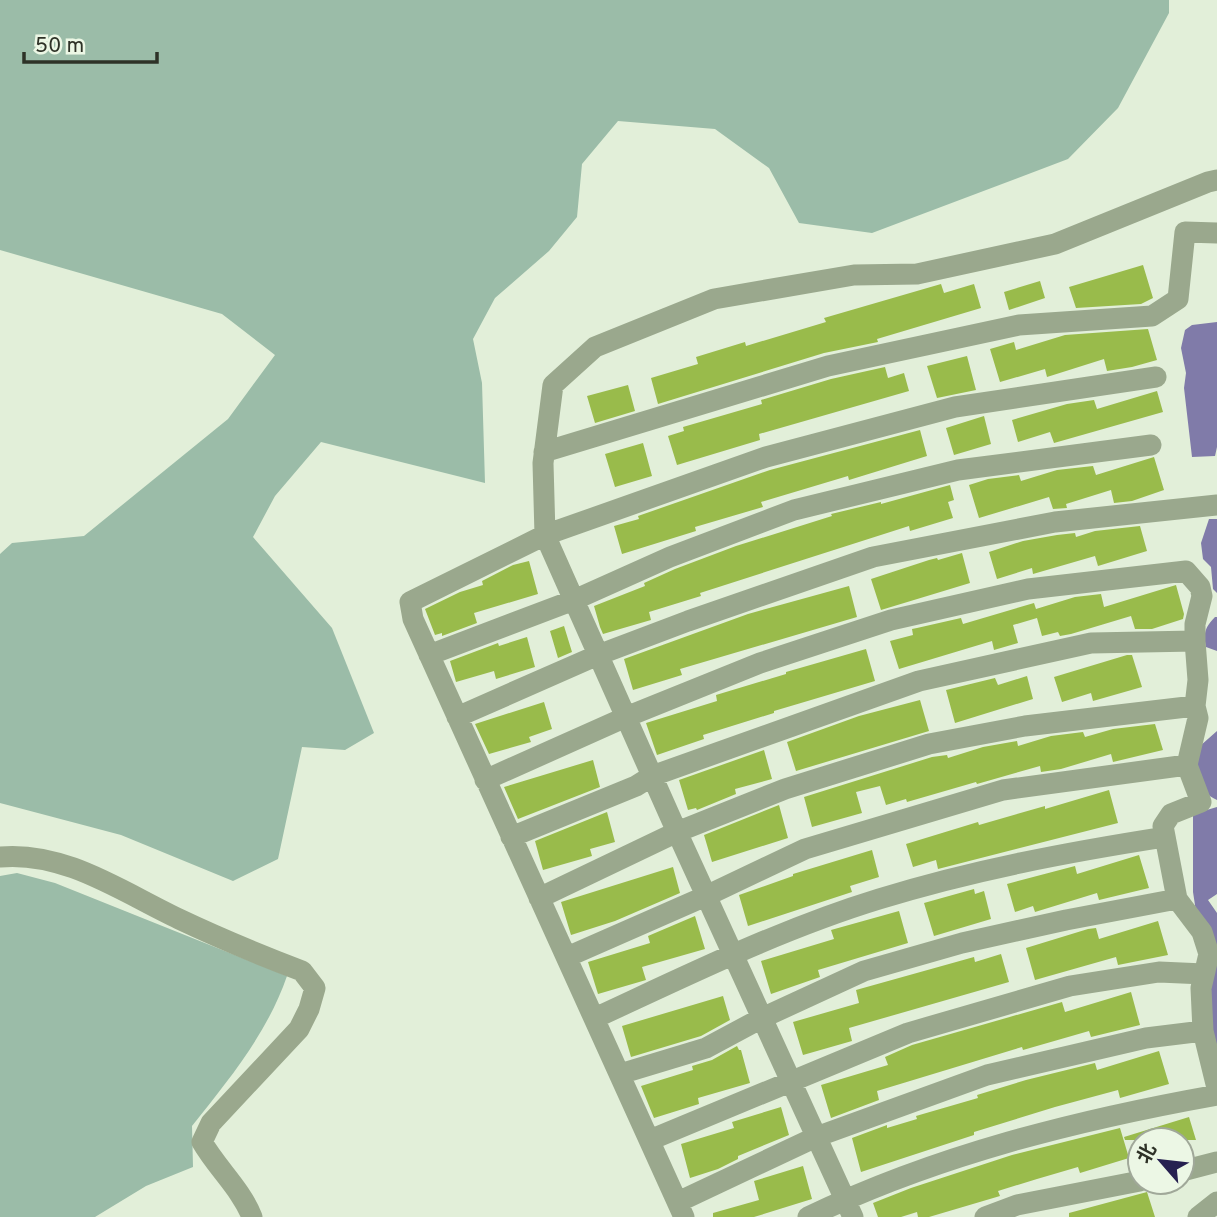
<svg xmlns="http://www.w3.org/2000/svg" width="1217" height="1217" viewBox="0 0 1217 1217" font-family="Overpass,'Noto Sans SC',sans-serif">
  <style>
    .green { fill: #9bbca8 }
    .water { fill: #807ba9 }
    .building { fill: #99bb4b }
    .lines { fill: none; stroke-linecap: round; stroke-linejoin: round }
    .minor { stroke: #9aa88d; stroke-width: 21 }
  </style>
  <rect width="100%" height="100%" fill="#e2efd9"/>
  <path class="green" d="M0 0H1169V13L1118 108 1068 159 872 233 799 223 769 168 715 129 618 121 582 164 577 217 549 251 495 298 473 339 482 383 485 483 321 442 275 496 253 537 332 628 374 733 345 750 302 747 278 859 233 881 121 835 0 803V554L12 543 84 536 228 419 275 355 222 314 0 250Z
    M17 873 55 883 287 976C267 1034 229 1079 192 1126L193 1167 146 1186 95 1217H0V876Z"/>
  <path class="water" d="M1217 322V447L1215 456 1192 457 1184 388 1186 373 1181 348 1185 330 1192 325Z
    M1209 519H1217V593L1213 589 1211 567 1203 559 1201 543Z
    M1215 617H1217V651L1206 647C1203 634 1205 627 1215 617Z
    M1217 731V800C1191 787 1196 769 1200 746Z
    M1217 807V894L1208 900 1217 913V959L1197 918 1193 892V814Z
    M1217 962V1065L1206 993Z"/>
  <path class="building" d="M1143 265 1153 298 1141 304 1076 308 1069 287Z
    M1040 281 1045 298 1009 310 1004 292Z
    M941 284 944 293 974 284 981 308 877 339 878 342 824 353 658 404 651 378 698 364 696 357 745 342 746 346 826 322 824 318Z
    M1148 329 1157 360 1132 367 1107 371 1104 359 1047 377 1045 369 1000 382 990 349 1014 342 1016 350 1065 335Z
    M967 356 976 390 937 398 927 366Z
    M885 367 888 378 904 373 909 391 759 434 760 440 677 465 668 436 684 431 683 427 762 404 761 400 831 379Z
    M628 385 635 411 595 423 587 396Z
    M1157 391 1163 412 1054 443 1050 432 1018 442 1012 420 1067 404 1094 400 1097 409Z
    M984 416 991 444 954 455 946 428Z
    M920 430 927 456 849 480 848 476 761 502 763 507 695 527 696 531 622 554 614 526 639 519 638 516 770 470Z
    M643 443 652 476 615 487 605 454Z
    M1154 457 1164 490 1132 501 1114 503 1111 490 1066 504 1067 508 1053 509 1049 497 979 518 969 485 988 479 1019 475 1021 481 1057 470 1093 466 1096 475Z
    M950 485 954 500 948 502 953 518 910 531 909 526 700 593 701 596 649 612 651 620 620 629 603 634 600 627 594 606 645 586 644 583 675 569 736 546 832 516 831 514 881 502V504Z
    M1140 526 1147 551 1098 566 1095 556 1033 574 1032 568 997 579 989 552 1023 541 1057 535 1075 533 1076 537 1095 531Z
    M962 553 970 583 881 610 871 579 929 560 937 558 938 560Z
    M529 561 538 594 474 613 477 623 442 636V633L435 635 425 609 460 592 483 585 482 581 513 565Z
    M1176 585 1184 614 1183 619 1152 629H1135L1131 616 1071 634 1060 636 1058 632 1042 636 1037 618 1013 625 1018 643 994 650 992 641 899 669 890 641 913 635 912 629 917 628 961 618 963 624 1034 603 1036 609 1075 597 1101 594 1104 607Z
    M849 586 857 617 680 669 682 675 633 690 624 659 748 614Z
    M564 626 572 652 558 658 550 631Z
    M527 637 535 667 496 679 494 671 456 682 450 661 498 643 499 646Z
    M866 649 875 681 774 711V713L703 735 704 739 657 755 646 723 717 701 716 695 786 674V672Z
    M1127 655H1132L1142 687 1093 701 1091 693 1062 702 1054 677Z
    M1027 676 1033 699 955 723 946 690 995 678 998 685Z
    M920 700 929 731 796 771 787 742 859 716Z
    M544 702 552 729 529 737 531 742 489 754 475 724Z
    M1155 724 1163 750 1113 762 1111 754 1061 769 1041 772 1040 766 977 784 976 782 907 802 906 799 886 805 880 786 856 792 862 813 812 827 804 797 932 757 947 755 948 758 983 747 1017 741 1018 746 1051 736 1083 732 1085 737 1113 729Z
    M764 750 772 779 735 789 736 794 697 810 696 808 688 810 679 780Z
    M593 760 600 787 518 819 504 787Z
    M1109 790 1118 823 938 869 936 860 913 867 906 844 978 822 979 825 1045 806V809Z
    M779 805 788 838 712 862 704 835Z
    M607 812 615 842 590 849 592 856 543 870 535 841Z
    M872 850 879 877 850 886 852 892 748 926 739 895 793 876V874Z
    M1139 855 1149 888 1099 900 1097 893 1035 912 1033 906 1015 912 1007 884 1075 866 1077 874Z
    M673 867 680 893 615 921 571 935 561 902Z
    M974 889 975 894 984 891 991 919 934 936 924 903Z
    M899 911 908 943 818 970 820 977 771 994 761 961 834 939 831 930Z
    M695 916 705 949 642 967 646 980 598 994 588 962 650 943 648 936Z
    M1158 921 1168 955 1118 965 1116 957 1035 980 1026 948 1088 929 1096 928 1099 939Z
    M1001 954 1009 982 849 1028 852 1041 803 1055 793 1022 859 1003 856 990 974 957 975 962Z
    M1131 992 1140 1025 1091 1037 1089 1031 1023 1050 1022 1047 877 1091 879 1100 831 1118 821 1085 888 1065 885 1057 912 1045 1062 1002 1065 1012Z
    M723 996 730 1020 701 1036 631 1057 622 1026Z
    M737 1046 739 1050H741L750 1083 698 1098 699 1104 654 1118 641 1086 693 1070 692 1066 712 1060Z
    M1159 1051 1169 1084 1120 1098 1118 1090 1055 1107 974 1132V1135L861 1172 852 1138 887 1125V1128L917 1119 916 1116 978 1098 977 1095 1026 1080 1095 1063 1097 1070Z
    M781 1107 789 1135 738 1156V1159L718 1169 690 1178 681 1144 734 1128 732 1122Z
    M1189 1117 1196 1140H1125L1124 1137Z
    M1120 1128 1129 1158 1080 1173 1078 1167 1037 1179 998 1191 1000 1196 929 1217H918L917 1212 901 1217H878L873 1203 911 1188 1012 1155Z
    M803 1166 812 1199 754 1217H713V1213L759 1200 754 1181Z
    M1147 1192 1155 1217H1069V1213Z"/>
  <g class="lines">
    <path class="minor" d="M544 452 828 366 1019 325 1152 316 1178 299 1185 232 1217 233
      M429 655 574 600 670 557 794 510 958 470 1151 445
      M457 717 598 655 688 621 873 557 1055 522 1217 505
      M485 780 626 717 760 663 891 620 1028 589 1186 571 1200 587 1202 596 1195 624V641L1198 680 1195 706 1198 718 1187 765 1201 802 1171 814 1163 826 1177 899 1202 932 1209 954 1201 988 1203 1031 1217 1088
      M511 837 636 786 652 776 919 681 1091 643 1195 641
      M0 857C65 851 122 892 179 919 219 938 260 955 302 971L315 988 309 1009 299 1029 211 1123 202 1142C217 1168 241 1189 252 1217
      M539 898 677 832 785 789 929 744 1025 726 1195 706
      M567 957 706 896 805 849 1003 790 1187 765
      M595 1018C688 975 781 929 879 899 973 870 1069 852 1165 837
      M620 1074 706 1048 762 1018 864 971 962 943 1066 920 1177 899
      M650 1140 908 1033 1070 986 1159 972 1204 974
      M1182 1171 1217 1162
      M678 1202 816 1137 987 1075 1146 1038 1203 1031
      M684 1217 413 619 410 602 545 535 766 457 955 407 1156 377
      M808 1217C937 1155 1077 1120 1217 1095
      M853 1217 677 832 545 535 543 463 553 385 595 347 714 299 854 275 917 274 1055 244 1208 182 1217 180
      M985 1217 1017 1205 1140 1181
      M1198 1217 1217 1202"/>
  </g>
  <g transform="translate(1161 1161) rotate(298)"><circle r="33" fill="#ecf7e5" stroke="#a0a899" stroke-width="2"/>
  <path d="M0-5L12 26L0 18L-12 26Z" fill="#262050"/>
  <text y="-10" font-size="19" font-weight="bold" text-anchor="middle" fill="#2e3227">北</text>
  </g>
  <path d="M24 52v10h133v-10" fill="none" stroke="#2e3227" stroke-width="3.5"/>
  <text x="35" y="52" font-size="21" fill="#2e3227" stroke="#ecf7e5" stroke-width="5" paint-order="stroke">50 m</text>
</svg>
